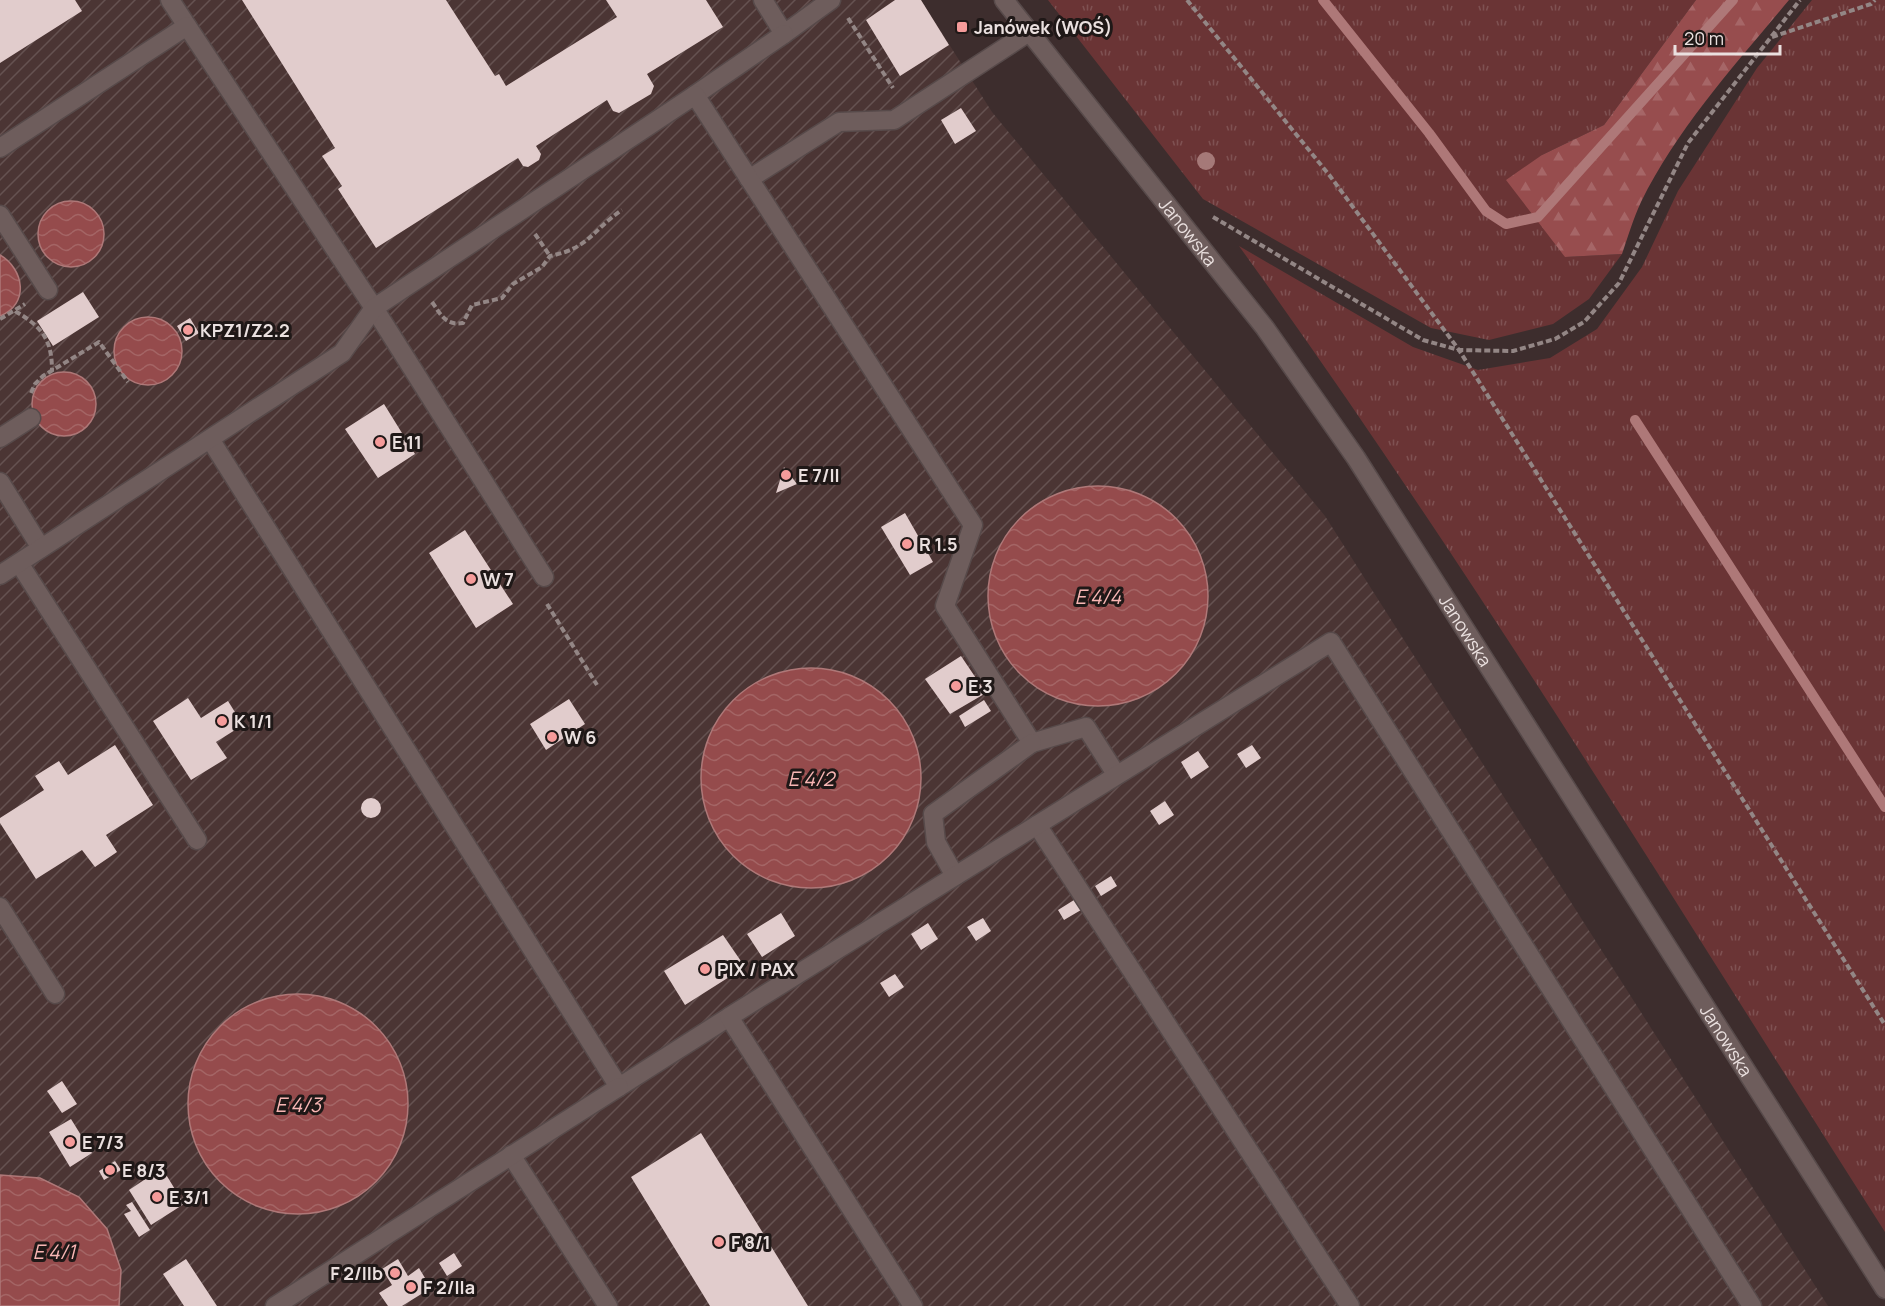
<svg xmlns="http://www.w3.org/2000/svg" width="1885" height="1306" viewBox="0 0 1885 1306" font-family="Manrope,sans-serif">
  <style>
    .industrial { fill: url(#industrial-furrows) }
    .grass { fill: url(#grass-tufts) }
    .forest { fill: url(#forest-firs) }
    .water { fill: url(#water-waves); stroke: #ae7878; stroke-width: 1.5 }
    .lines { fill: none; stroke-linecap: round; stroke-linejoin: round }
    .stream { stroke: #ae7878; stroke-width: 10 }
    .building { fill: #e1cccc }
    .minor-casing { stroke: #574a4a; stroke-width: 21 }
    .path { stroke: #938685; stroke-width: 4; stroke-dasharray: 6 3; stroke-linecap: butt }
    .minor { stroke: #6e5d5c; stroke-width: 18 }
    .tree { fill: #a57978 }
    .poi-dot { fill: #f59b9a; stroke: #1f1817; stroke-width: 2 }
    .labels { text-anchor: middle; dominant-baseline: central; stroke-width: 6; stroke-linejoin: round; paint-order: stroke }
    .poi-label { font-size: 18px; font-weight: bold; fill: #eae0df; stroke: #1f1817; text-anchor: start }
    .street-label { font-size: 18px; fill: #eae0df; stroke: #1f1817 }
    .water-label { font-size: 20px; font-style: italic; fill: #f8b6b4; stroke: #1f1817 }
  </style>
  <defs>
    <pattern id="industrial-furrows" width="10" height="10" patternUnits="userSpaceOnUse" patternTransform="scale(1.5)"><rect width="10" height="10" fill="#4b3534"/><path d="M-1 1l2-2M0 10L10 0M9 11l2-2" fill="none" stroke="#655251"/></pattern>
    <pattern id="grass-tufts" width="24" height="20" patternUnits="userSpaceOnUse" patternTransform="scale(1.5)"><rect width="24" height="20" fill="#6a3435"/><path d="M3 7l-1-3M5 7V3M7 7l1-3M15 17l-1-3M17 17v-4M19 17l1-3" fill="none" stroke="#7f5152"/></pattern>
    <pattern id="forest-firs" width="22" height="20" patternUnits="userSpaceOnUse" patternTransform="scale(1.5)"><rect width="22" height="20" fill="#974d4e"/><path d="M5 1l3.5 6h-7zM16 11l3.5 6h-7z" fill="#a66667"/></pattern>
    <pattern id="water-waves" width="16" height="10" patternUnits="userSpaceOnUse" patternTransform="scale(1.5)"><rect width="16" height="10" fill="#954b4c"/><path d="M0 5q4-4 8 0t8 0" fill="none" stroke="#a46565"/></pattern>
  </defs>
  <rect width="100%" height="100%" fill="#3d2d2d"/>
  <path class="industrial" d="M0 0H921L992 112 1325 516 1828 1306H0Z"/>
  <path class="grass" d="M1048 0H1696L1604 125 1542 155 1565 257 1622 254 1589 299 1553 324 1489 340 1431 328 1203 199Z
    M1812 0H1885V1232C1674 901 1469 565 1239 246L1413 347 1478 370 1550 358 1597 329 1642 267 1678 191 1757 68Z"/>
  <path class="forest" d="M1696 0H1789C1736 64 1678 127 1641 202 1633 219 1628 237 1622 254L1565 257 1506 180 1542 155 1604 125Z"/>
  <path class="water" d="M38 234a33 33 0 1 1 66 0a33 33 0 1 1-66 0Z
    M0 255C24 269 30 304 0 316Z
    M114 351a34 34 0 1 1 68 0a34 34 0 1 1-68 0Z
    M32 404a32 32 0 1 1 64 0a32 32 0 1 1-64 0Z
    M988 596a110 110 0 1 1 220 0a110 110 0 1 1-220 0Z
    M701 778a110 110 0 1 1 220 0a110 110 0 1 1-220 0Z
    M188 1104a110 110 0 1 1 220 0a110 110 0 1 1-220 0Z
    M0 1175 40 1178 79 1197 107 1229 121 1270 119 1306H0Z"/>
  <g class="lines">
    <path class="stream" d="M1323 0 1429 133 1486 211 1506 224 1538 217 1733 0
      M1635 420 1885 807"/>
  </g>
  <path class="building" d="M0 0H75L82 11 0 63Z
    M242 0H446L495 76 499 74 506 86 617 17 606 0H706L723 27 647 74 654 86 651 94 619 113 613 111 607 100 536 146 541 154 539 160 528 167 523 166 518 158 376 248 338 189 342 186 322 156 335 148Z
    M895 0H921L949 45 900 76 866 20Z
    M961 108 976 131 955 144 941 120Z
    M83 292 99 317 53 346 37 321Z
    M190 318 199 333 186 341 177 326Z
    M384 404 415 454 378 478 345 429Z
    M784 467 797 484 776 493Z
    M905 513 933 562 910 575 881 527Z
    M465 530 513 604 476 628 429 553Z
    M961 656 986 693 950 714 925 679Z
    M188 698 201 718 228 701 243 725 216 742 227 758 191 780 153 721Z
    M569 699 585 724 546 750 530 724Z
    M984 700 991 711 965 727 959 716Z
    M115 745 153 805 106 835 117 852 95 867 82 850 36 879 0 823V818L44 790 35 776 59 761 68 775Z
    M1252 745 1261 758 1246 768 1237 754Z
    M1198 751 1209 767 1191 779 1181 762Z
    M361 808a10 10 0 1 1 20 0a10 10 0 1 1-20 0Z
    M1165 801 1174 815 1159 825 1150 811Z
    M1111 876 1117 886 1101 896 1095 886Z
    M1074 900 1081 910 1064 920 1058 910Z
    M781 913 795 936 762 957 747 934Z
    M983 918 991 931 976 941 967 927Z
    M928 923 938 939 921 950 911 934Z
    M723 935 745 967 685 1005 664 971Z
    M895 974 904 987 889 997 880 983Z
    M62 1081 77 1104 62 1113 47 1091Z
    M71 1119 92 1153 70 1167 49 1132Z
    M701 1133 808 1306H710L631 1177Z
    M115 1161 121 1170 104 1180 99 1171Z
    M162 1168 184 1204 151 1225 129 1190Z
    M132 1202 150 1230 139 1237 124 1214 131 1211 126 1205Z
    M454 1253 462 1266 447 1276 439 1263Z
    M186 1259 217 1306H184L163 1274Z
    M398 1259 408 1276 419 1268 431 1288 402 1306H388L379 1293 392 1285 382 1269Z"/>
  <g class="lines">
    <defs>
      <g id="minor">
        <path d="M170 0 187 26"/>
        <path d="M763 0 784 34 831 0"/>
        <path id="s1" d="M1004 0 1265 328 1356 458 1885 1289"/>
        <path d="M695 95 784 34"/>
        <path d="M0 148 187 26 374 308 544 577"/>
        <path d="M749 179 839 122 894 120 1029 32"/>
        <path d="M0 215 48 290"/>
        <path d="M0 438 31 418"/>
        <path d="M210 439 619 1087 729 1017"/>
        <path d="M0 482 41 548"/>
        <path d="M19 563 197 840"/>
        <path d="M0 575 342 353 374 308 695 95 973 525 945 606 1032 743 1086 727 1116 774"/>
        <path d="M1037 825 1350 1306"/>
        <path d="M955 876 936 842 933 814 1032 743"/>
        <path d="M0 907 55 994"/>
        <path d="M511 1155 608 1306"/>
        <path d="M275 1306 619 1087"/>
        <path d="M913 1306 729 1017 1331 642 1752 1306"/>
      </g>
    </defs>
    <use href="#minor" class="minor-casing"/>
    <path class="path" d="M1187 0 1330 176 1459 350 1885 1025
      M848 18 893 88
      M1772 37 1871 4 1875 0
      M1213 217 1423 340 1459 350 1513 351 1555 339 1584 322 1619 283 1688 143 1800 0
      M535 234 550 256
      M432 302C441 315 446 326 463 323L472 305 502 298 513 284 542 267 550 256C590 248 592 230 622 210
      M15 311C42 327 52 339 52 371
      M0 319 25 304
      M31 393 35 384 43 376 99 342 128 382
      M547 604 597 685"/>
    <use href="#minor" class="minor"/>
  </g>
  <circle class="tree" cx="1206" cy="161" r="9"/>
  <g class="poi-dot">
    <rect x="956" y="21" width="12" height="12" rx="3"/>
    <circle cx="188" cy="330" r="6"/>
    <circle cx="380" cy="442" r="6"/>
    <circle cx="786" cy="475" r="6"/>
    <circle cx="907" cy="544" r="6"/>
    <circle cx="471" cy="579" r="6"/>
    <circle cx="956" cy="686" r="6"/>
    <circle cx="222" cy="721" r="6"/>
    <circle cx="552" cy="737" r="6"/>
    <circle cx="705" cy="969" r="6"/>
    <circle cx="70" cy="1142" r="6"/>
    <circle cx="110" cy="1170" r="6"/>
    <circle cx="157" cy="1197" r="6"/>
    <circle cx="719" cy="1242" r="6"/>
    <circle cx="395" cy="1273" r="6"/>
    <circle cx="411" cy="1287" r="6"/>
  </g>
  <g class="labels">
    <g class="poi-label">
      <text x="974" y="27">Janówek (WOŚ)</text>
      <text x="200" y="330">KPZ1/Z2.2</text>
      <text x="392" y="442">E 11</text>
      <text x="798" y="475">E 7/II</text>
      <text x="919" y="544">R 1.5</text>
      <text x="483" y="579">W 7</text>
      <text x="968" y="686">E 3</text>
      <text x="234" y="721">K 1/1</text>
      <text x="564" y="737">W 6</text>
      <text x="717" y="969">PIX / PAX</text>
      <text x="82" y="1142">E 7/3</text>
      <text x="122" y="1170">E 8/3</text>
      <text x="169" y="1197">E 3/1</text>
      <text x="731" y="1242">F 8/1</text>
      <text x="383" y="1273" text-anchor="end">F 2/IIb</text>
      <text x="423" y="1287">F 2/IIa</text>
    </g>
    <g class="street-label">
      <text stroke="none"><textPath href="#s1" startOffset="296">Janowska</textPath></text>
      <text stroke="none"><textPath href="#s1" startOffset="782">Janowska</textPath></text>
      <text stroke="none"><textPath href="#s1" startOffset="1268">Janowska</textPath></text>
    </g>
    <g class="water-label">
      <text x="1098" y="596">E 4/4</text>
      <text x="811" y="778">E 4/2</text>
      <text x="298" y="1104">E 4/3</text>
      <text x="54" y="1251">E 4/1</text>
    </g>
  </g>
  <path d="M1675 45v9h105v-9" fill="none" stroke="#eae0df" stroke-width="3"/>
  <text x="1684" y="45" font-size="18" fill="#eae0df" stroke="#1f1817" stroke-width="4.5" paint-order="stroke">20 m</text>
</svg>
